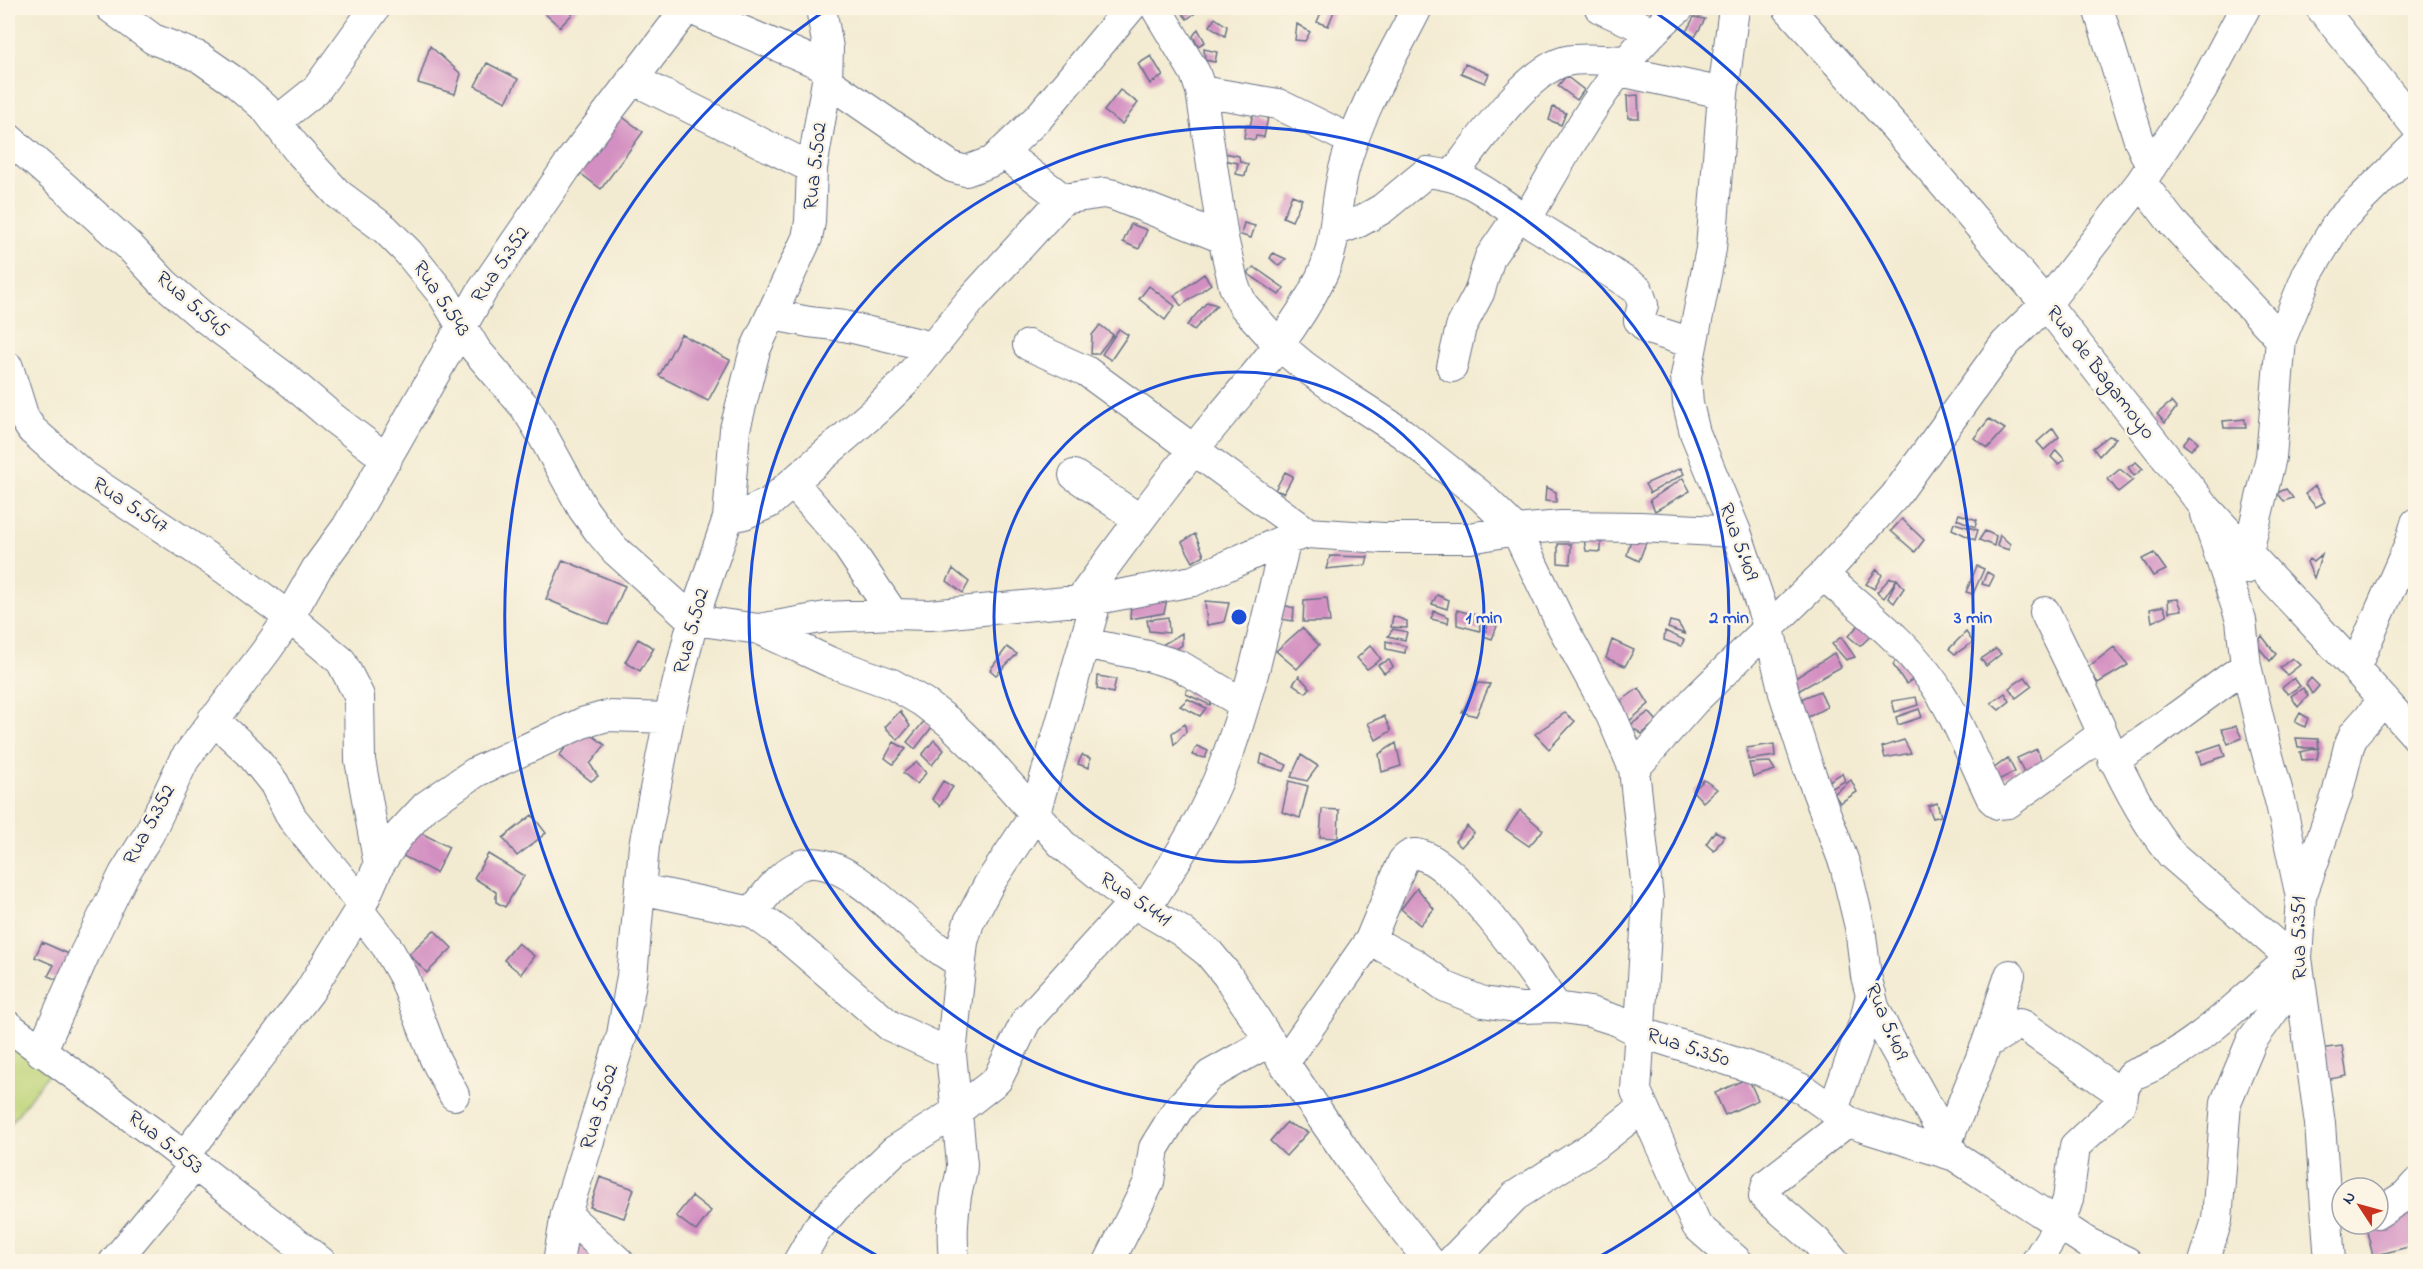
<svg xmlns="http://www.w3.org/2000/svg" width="2423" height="1269" viewBox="0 0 2423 1269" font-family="'Indie Flower',sans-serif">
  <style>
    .green { fill: #bdd478; stroke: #6c826b; stroke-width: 1.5 }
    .building { fill: #d38fc1 }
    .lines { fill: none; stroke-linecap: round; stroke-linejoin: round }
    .minor-casing { stroke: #677186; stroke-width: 32 }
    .minor { stroke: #fff; stroke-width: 30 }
    .ring { fill: none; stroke: #1d4ed8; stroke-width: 3 }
    .labels { text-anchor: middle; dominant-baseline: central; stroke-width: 5; stroke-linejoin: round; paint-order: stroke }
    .street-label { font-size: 21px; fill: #1b2f5e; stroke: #fcf5e5 }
    .centre { fill: #1d4ed8; stroke: #fcf5e5; stroke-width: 3 }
    .ring-label { font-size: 18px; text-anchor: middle; font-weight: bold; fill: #1d4ed8; stroke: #fcf5e5; stroke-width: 5; stroke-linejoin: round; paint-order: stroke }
  </style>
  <rect width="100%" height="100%" fill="#fcf5e5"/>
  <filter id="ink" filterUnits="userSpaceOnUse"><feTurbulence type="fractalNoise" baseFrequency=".0167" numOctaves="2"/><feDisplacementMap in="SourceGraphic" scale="12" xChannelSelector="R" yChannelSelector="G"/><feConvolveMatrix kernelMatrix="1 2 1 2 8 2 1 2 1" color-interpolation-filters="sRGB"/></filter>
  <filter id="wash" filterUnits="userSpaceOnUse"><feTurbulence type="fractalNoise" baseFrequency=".008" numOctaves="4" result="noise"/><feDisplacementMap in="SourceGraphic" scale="24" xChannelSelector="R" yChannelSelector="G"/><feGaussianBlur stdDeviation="1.35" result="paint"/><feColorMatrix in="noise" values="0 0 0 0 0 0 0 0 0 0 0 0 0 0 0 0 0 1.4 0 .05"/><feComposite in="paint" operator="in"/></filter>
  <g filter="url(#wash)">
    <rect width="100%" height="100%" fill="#f3ebd1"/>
    <path class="green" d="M8 1037 51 1070 8 1127Z"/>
    <g id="blocks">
      <path class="building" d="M548 8H578L560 27 543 12Z
        M1178 8H1202L1187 19Z
        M1323 8 1335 9 1328 26 1317 22Z
        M1694 17 1705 19 1695 37 1686 32Z
        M1215 18 1227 26 1225 36 1210 26Z
        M1297 24 1310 32 1305 41 1295 40Z
        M1198 29 1205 42 1198 46 1193 36Z
        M430 46 461 74 455 94 418 83Z
        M1204 49 1217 52 1215 62 1205 60Z
        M1151 56 1163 76 1150 84 1138 64Z
        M487 63 518 79 506 102 475 86Z
        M1465 64 1489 74 1485 83 1461 73Z
        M1566 76 1584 90 1577 100 1558 86Z
        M1120 90 1138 103 1122 124 1104 111Z
        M1638 95 1639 118H1628L1627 96Z
        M1553 107 1566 113 1561 125 1549 120Z
        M617 113 643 132 601 189 576 170Z
        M1253 114 1268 117 1264 137 1256 136 1255 140 1244 138 1246 125 1250 126Z
        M1219 152 1239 156 1240 162 1248 164 1245 176 1236 174 1238 163 1218 159Z
        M1292 195 1302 199 1292 221 1283 217Z
        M1244 223 1255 226 1251 238 1241 235Z
        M1131 224 1147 230 1139 249 1123 242Z
        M1273 253 1286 259 1279 266 1270 258Z
        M1254 267 1284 288 1279 295 1247 273Z
        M1204 274 1211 284 1181 306 1174 296Z
        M1149 286 1175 306 1165 320 1139 299Z
        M1207 302 1217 305 1194 330 1187 325Z
        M1100 325 1113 335 1098 354H1091L1092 335Z
        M1119 329 1128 335 1111 360 1102 354Z
        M681 334 730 360 708 401 659 376Z
        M2171 402 2176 408 2165 423 2157 414Z
        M1989 419 2005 429 1988 448 1974 438Z
        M2245 419 2246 428H2224L2223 421Z
        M2053 428 2059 437 2044 450 2037 442Z
        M2190 435 2198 442 2191 450 2183 444Z
        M2109 436 2116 438 2099 456 2093 448Z
        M2056 450 2065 460 2058 464 2051 457Z
        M2136 462 2143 469 2134 476 2128 467Z
        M1681 468 1684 474 1650 493 1645 484Z
        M2120 469 2133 480 2118 492 2108 479Z
        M1285 472 1293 476 1284 493 1275 490Z
        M1683 478 1690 491 1655 511 1650 500Z
        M2315 486 2325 502 2316 507 2305 494Z
        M1546 487 1556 492V502L1545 501Z
        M2286 489 2293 498 2284 501 2277 493Z
        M1959 514 1977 520 1975 527 1957 519Z
        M1902 519 1924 540 1915 552 1891 531Z
        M1954 523 1978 530 1975 540 1952 529Z
        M1985 531 1996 536 1994 546 1979 540Z
        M1195 534 1204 555 1193 562 1182 542Z
        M1632 535 1647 540 1639 561 1627 555Z
        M2000 535 2010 544 2009 550 1997 546Z
        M1584 539 1601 542V552L1586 551Z
        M1558 544H1571L1570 564 1558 563Z
        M2154 553 2166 570 2153 576 2142 559Z
        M2322 554 2314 578 2307 562 2309 559 2313 562Z
        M1330 556 1368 557 1366 565 1326 569Z
        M563 560 625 586 608 625 546 599Z
        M1977 566 1984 569 1973 594 1966 592Z
        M953 569 969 582 963 593 947 581Z
        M1877 569 1882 575 1874 589 1866 584Z
        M1987 572 1994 576 1989 586 1982 584Z
        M1890 578 1897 579 1904 588 1894 603 1888 598 1897 579 1884 598 1877 592Z
        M1437 595 1449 600 1447 609 1432 604Z
        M1327 598 1330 622H1303L1304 600Z
        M1167 599 1164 613 1130 619 1131 604Z
        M2178 599 2182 610 2169 612 2168 600Z
        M1205 601 1229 603 1224 622 1207 625Z
        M1276 603 1294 608 1293 621 1273 618Z
        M2163 606 2167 615 2152 622 2150 609Z
        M1457 610 1479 616 1480 631 1457 625Z
        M1434 611 1449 617 1448 623 1431 619Z
        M1393 616 1407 621V628L1391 627Z
        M1168 617 1169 633 1149 631 1147 620Z
        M1489 621 1497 626 1492 639 1484 636Z
        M1670 621 1678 623 1685 634 1668 628Z
        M1862 622 1874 633 1860 646 1848 636Z
        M1302 628 1319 645 1297 669 1276 651Z
        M1393 629 1407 632 1405 640 1388 636Z
        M1665 631 1684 640 1681 646 1664 640Z
        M1966 632 1973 642 1955 654 1949 649Z
        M1182 633V645L1164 657 1157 648Z
        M2262 636 2276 654 2270 661 2256 644Z
        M1841 637 1855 657 1846 660 1832 644Z
        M638 639 654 648 640 671 625 662Z
        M1612 640 1634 650 1625 666 1606 658Z
        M1386 641 1406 646 1405 653 1386 649Z
        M1371 645 1381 659 1367 669 1357 658Z
        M1007 647 1017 654 996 675 990 670Z
        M2114 647 2128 665 2098 683 2087 668Z
        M1996 649 2001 654 1986 666 1981 659Z
        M1834 653 1841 667 1791 695 1786 684Z
        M1897 658 1913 679 1906 684 1893 665Z
        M2292 658 2300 665 2287 675 2280 668Z
        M1389 660 1393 667 1384 673 1378 665Z
        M1098 676 1116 679 1113 693 1097 689Z
        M1299 676 1310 688 1306 693 1293 684Z
        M2025 677 2032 686 2016 698 2009 688Z
        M2294 678 2300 686 2288 694 2282 688Z
        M2311 678 2319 686 2312 694 2306 684Z
        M1478 683 1490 684 1476 716 1462 712Z
        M1188 685 1213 698 1210 705 1186 694Z
        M1639 688 1649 704 1627 723 1618 703Z
        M2303 688 2308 696 2298 707 2291 696Z
        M1820 691 1827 707 1801 721 1791 703Z
        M2005 693 2010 701 1999 710 1991 703Z
        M1916 697 1918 705 1895 712 1892 701Z
        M1188 699 1206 708 1200 716 1180 706Z
        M1919 709 1922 717 1898 725 1896 717Z
        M900 711 910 726 898 740 885 727Z
        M1649 712 1657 721 1642 734 1629 726Z
        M1565 713 1575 721 1549 749 1535 734Z
        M2300 713 2308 718 2305 727 2295 722Z
        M1384 716 1391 731 1376 740 1368 723Z
        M925 720 932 727 915 749 907 742Z
        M1185 724 1186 732 1174 745 1172 733Z
        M2236 726 2242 738 2228 744 2222 729Z
        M581 727 605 745 590 764 598 776 591 781 559 756Z
        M2296 738 2318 739 2319 748H2298Z
        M934 740 944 750 932 765 922 755Z
        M1904 740 1911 753 1885 758 1882 747Z
        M894 742 906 749 893 764 885 758Z
        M1396 743 1401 766 1382 772 1379 754Z
        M1774 744 1775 756 1748 760 1747 748Z
        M2221 744 2225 756 2201 764 2197 752Z
        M1197 746 1208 751 1205 758 1192 755Z
        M2319 748 2317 759 2302 760 2300 752Z
        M2037 749 2043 765 2025 775 2017 758Z
        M1262 754 1287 765 1284 771 1260 764Z
        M1082 755 1090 758 1089 768 1078 764Z
        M1301 755 1318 766 1307 781 1291 777Z
        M2008 758 2015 772 1998 780 1993 769Z
        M917 762 926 773 917 784 903 773Z
        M1770 762 1775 770 1753 777 1749 763Z
        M1842 773 1845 781 1825 792 1821 786Z
        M1704 780 1717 789 1703 802 1693 791Z
        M1851 780 1857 792 1840 803 1834 794Z
        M943 781 953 787 940 806 932 799Z
        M1289 781 1308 786 1300 818 1282 812Z
        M1937 803 1941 816 1933 818 1928 806Z
        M1322 809 1339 810 1338 838 1320 837Z
        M1520 810 1543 830 1529 846 1506 830Z
        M532 815 546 833 517 856 503 838Z
        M1467 826 1474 833 1461 847 1455 841Z
        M413 829 449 847 436 873 401 855Z
        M1715 831 1724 836 1714 851 1706 844Z
        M488 854 524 876 505 907 496 902V892L474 878Z
        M1417 888 1434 909 1420 925 1401 909Z
        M434 930 452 948 427 973 409 954Z
        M42 942 71 955 60 981 48 976 54 965 35 957Z
        M518 943 534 956 521 974 504 960Z
        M2342 1046 2347 1076 2324 1080 2319 1049Z
        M1748 1078 1758 1100 1725 1115 1715 1093Z
        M1286 1123 1308 1132 1286 1156 1270 1141Z
        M600 1177 634 1189 624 1218 590 1207Z
        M692 1196 711 1211 696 1231 676 1216Z
        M2411 1211 2416 1229V1245L2373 1256 2365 1224H2378V1220Z
        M579 1238 602 1252 596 1262H564Z"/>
    </g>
  </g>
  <g filter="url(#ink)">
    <use href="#blocks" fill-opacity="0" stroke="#677186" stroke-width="1.5"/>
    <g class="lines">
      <defs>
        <path id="minor" d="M111 8 153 39 199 57 235 82 266 109 297 149 338 194 385 229 408 252 443 295 476 350 525 407 543 436 583 509 599 531 615 550 693 620 759 629 826 617 893 614 930 615 1097 599 1193 581 1286 539 1308 533 1383 538H1470L1516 530 1561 526 1640 527 1736 532
          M688 8 827 67
          M1156 8 1195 73 1201 91 1223 238 1234 286 1243 305 1279 345 1304 366 1350 399 1402 433 1480 495 1516 530 1563 628 1611 715 1634 769 1648 899 1636 1091 1697 1226 1738 1262
          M1600 8 1653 32
          M1734 8 1723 93 1711 249 1686 376 1688 404 1695 433 1736 532 1769 629 1784 693 1808 767 1845 865 1860 927 1866 976 1874 1007 1889 1038 1955 1156
          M1788 8 1895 127 2046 304 2203 505 2355 668 2416 736
          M2098 8 2139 140 2151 167
          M2321 8 2416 126
          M1620 71 1723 93
          M632 79 812 168
          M827 81 952 167 966 171 993 161 1039 117 1130 8
          M1201 91 1278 104 1353 141
          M276 122 316 90 375 8
          M8 138 63 186 130 247 164 283 201 315 286 378 333 418 387 459
          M1002 152 1063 199
          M1453 175C1477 143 1527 70 1566 61 1585 57 1608 61 1627 61
          M2141 182 2171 221 2281 339
          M1335 231 1359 222 1382 209 1427 172C1475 177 1490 197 1528 221 1565 244 1602 266 1638 290L1643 305 1639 320 1648 329 1692 343
          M773 315 809 322 844 326 933 347
          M1028 345 1086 371 1308 533
          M8 367 24 418 32 430 83 475 225 569 289 617 341 661 359 696 360 760 379 865
          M1452 367 1461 327 1479 293 1490 257 1514 222 1526 220C1569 146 1612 63 1679 8
          M1074 475 1139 519
          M793 483 844 541 893 614
          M2206 514 2241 620 2246 666 2265 745 2281 804 2301 897 2297 958 2320 1124 2330 1262
          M728 518 744 514 769 503 875 411 904 383 970 301 1063 199 1104 193 1114 195 1223 238
          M2246 569 2248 552 2271 457 2281 339 2308 273 2339 221 2416 145
          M1823 575C1866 612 1915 649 1944 699 1963 731 1976 766 1992 799L1998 804 2008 803 2103 734
          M1081 599C1122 543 1163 487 1207 433 1247 384 1292 336 1320 279 1338 244 1334 206 1344 169 1359 111 1391 60 1417 8
          M2045 612C2065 653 2085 693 2103 734 2121 776 2143 819 2172 855L2291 958
          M759 629 830 662 892 684 923 702 949 722 979 751 1062 844 1133 903 1181 931 1209 953 1227 975 1284 1063 1359 1171 1430 1262
          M1084 643 1148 656 1180 666 1244 704
          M2355 668 2410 543 2416 523
          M213 719 250 753 274 783 292 818 362 904
          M2113 760 2145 740 2246 666
          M1634 769 1694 701 1823 575 1895 496 2005 344 2046 304 2141 182 2202 89 2245 8
          M640 889 752 912 784 935 890 1026 951 1054
          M2301 897 2337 795 2349 746 2354 734 2384 700
          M1145 910C1174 864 1205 817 1224 765 1252 692 1267 615 1286 539
          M359 911 387 947 404 977 435 1059 454 1095
          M752 912C765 897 781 872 801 865 842 851 901 920 930 942 939 950 950 956 960 963
          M1370 940 1403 861C1406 858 1408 855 1414 854 1451 852 1536 976 1556 1007
          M8 1026 156 1135 321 1262
          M1987 1043 2019 1024 2023 1025 2123 1095
          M41 1052 85 953 124 874 149 834 184 760 266 651 285 624 317 568 347 527 482 291 573 158 687 8
          M1284 1063 1370 940 1413 963 1446 987 1483 1002 1521 1008 1556 1007 1590 1012 1618 1021 1640 1032 1762 1071 1804 1090 1848 1121 1863 1127 1955 1156 2088 1243 2127 1262
          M1833 1110 1865 1020 1871 994
          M1947 1142 1987 1043 2010 975
          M184 1157 309 992 359 911 379 865 398 836 426 806 476 772 582 723 607 716 669 718
          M2378 1213 2406 1195 2416 1184
          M566 1214 619 1262
          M114 1262 194 1166
          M558 1262 566 1214 622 1035 632 976 644 846 669 718 693 620 728 518 735 429 755 350 807 238 810 222 812 168 827 81 828 48 821 8
          M798 1262 817 1229 835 1208 894 1151 956 1112 997 1080 1026 1021 1133 903
          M954 1262C952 1237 952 1220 956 1196 958 1184 962 1176 962 1164L951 1054 963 942 969 922 989 884 1034 816 1097 599
          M1109 1262 1149 1182 1154 1148 1178 1109 1210 1075 1270 1041
          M1451 1262 1515 1196 1598 1143 1642 1108
          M1834 1262 1816 1241 1764 1196 1767 1184 1848 1121
          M2036 1262 2060 1224 2068 1199 2075 1146 2120 1104 2124 1087 2132 1075C2193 1053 2242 1000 2291 958H2297
          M2204 1262 2217 1220 2226 1102 2252 1040 2299 976"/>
      </defs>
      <use href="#minor" class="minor-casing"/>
      <use href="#minor" class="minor"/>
    </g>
  </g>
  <g class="ring">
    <circle cx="1239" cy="617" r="245"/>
    <circle cx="1239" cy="617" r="490"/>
    <path d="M883 1259A734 734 0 0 1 829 8M1649 8A734 734 0 0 1 1595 1259"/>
  </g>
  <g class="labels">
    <g class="street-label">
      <text transform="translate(816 166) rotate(-84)">Rua 5.502</text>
      <text transform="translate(501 265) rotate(-56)">Rua 5.352</text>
      <text transform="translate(441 299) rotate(56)">Rua 5.543</text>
      <text transform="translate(192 305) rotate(41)">Rua 5.545</text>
      <text transform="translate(2100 373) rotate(52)">Rua de Bagamoyo</text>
      <text transform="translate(130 506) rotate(33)">Rua 5.547</text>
      <text transform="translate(1738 542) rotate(70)">Rua 5.409</text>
      <text transform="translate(692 631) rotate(-75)">Rua 5.502</text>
      <text transform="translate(150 825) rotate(-62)">Rua 5.352</text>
      <text transform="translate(1135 900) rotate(34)">Rua 5.441</text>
      <text transform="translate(2300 938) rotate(-91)">Rua 5.351</text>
      <text transform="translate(1886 1022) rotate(67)">Rua 5.409</text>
      <text transform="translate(1688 1048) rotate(18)">Rua 5.350</text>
      <text transform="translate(600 1107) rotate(-73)">Rua 5.502</text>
      <text transform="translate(165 1143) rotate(38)">Rua 5.553</text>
    </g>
  </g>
  <circle cx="1239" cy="617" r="9" class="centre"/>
  <g class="ring-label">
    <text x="1484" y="623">1 min</text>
    <text x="1729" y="623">2 min</text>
    <text x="1973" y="623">3 min</text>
  </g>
  <rect width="2423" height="1269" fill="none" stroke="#fcf5e5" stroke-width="30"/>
  <g transform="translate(2360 1206) rotate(306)"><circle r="28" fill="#fcf5e5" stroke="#a2a6af" stroke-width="1.5"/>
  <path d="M0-4.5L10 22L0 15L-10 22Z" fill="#c8321e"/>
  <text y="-9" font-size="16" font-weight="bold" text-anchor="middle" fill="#1b2f5e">N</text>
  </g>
</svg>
